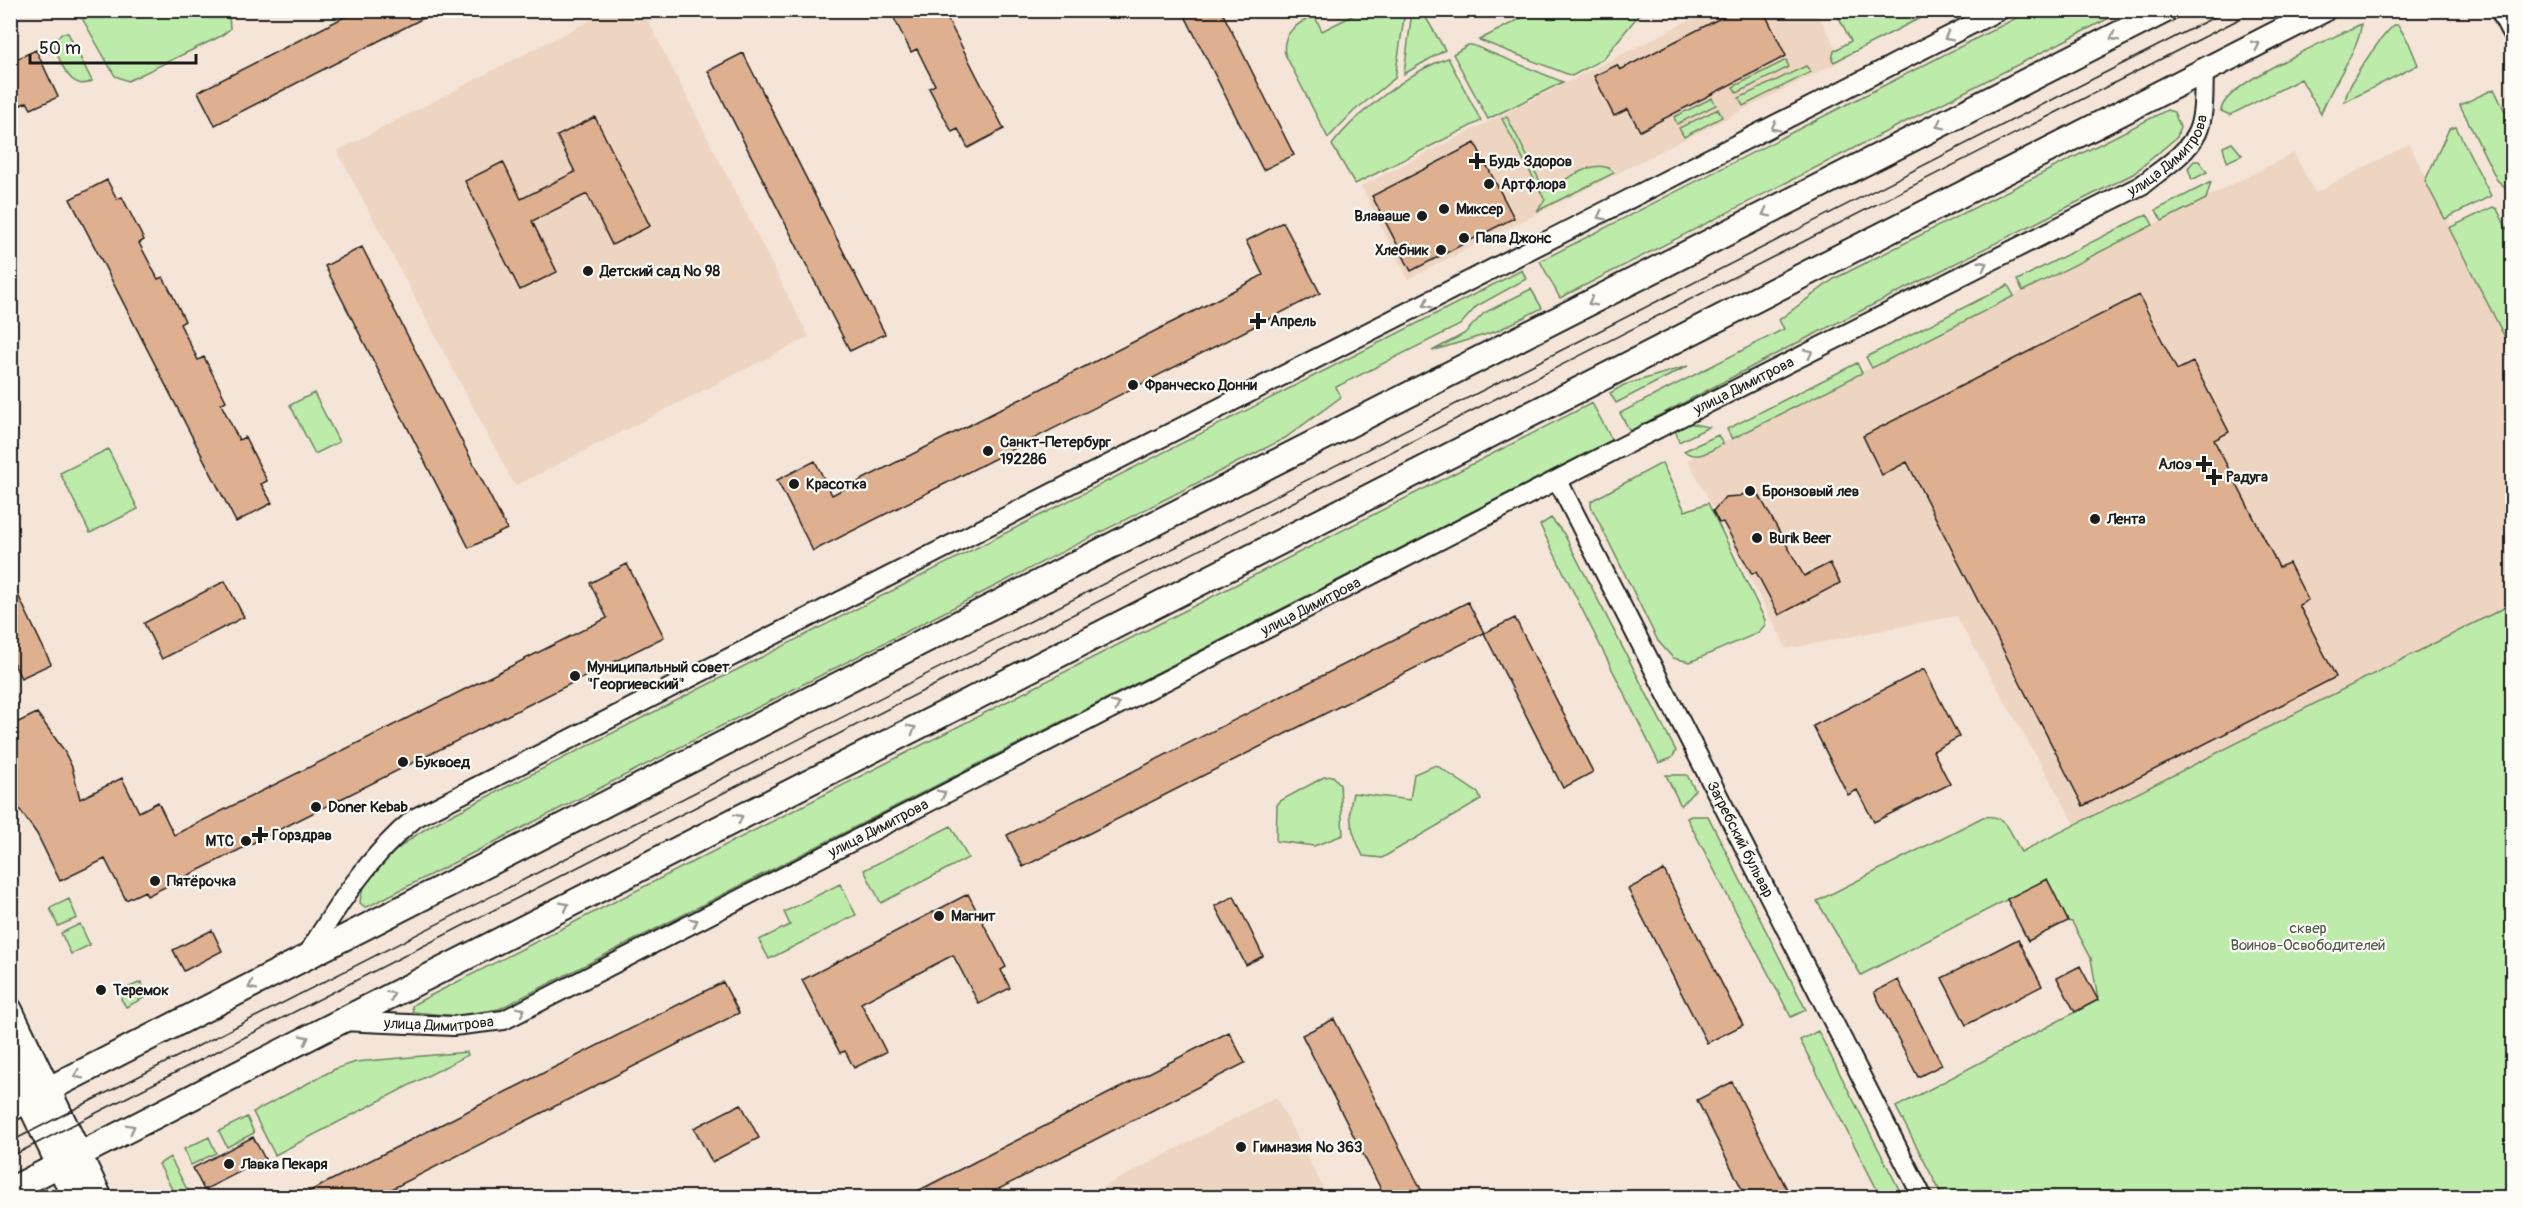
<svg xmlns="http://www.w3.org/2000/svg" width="2523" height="1208" viewBox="0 0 2523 1208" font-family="Pangolin,sans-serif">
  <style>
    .built { fill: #eed5c2 }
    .green { fill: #bdeba9; stroke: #6c8462; stroke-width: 1.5 }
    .building { fill: #dfb090; stroke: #1c1c1c; stroke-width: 1.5 }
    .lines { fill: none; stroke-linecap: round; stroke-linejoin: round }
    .street-casing { stroke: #1c1c1c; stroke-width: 22 }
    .secondary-casing { stroke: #1c1c1c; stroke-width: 28 }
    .street { stroke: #fdfcf7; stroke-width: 18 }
    .secondary { stroke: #fdfcf7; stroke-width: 24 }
    .tram { stroke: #1c1c1c; stroke-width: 1.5 }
    .oneway { stroke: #989794 }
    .poi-dot { fill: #1c1c1c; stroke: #fdfcf7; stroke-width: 2 }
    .labels { text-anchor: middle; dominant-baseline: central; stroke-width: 4.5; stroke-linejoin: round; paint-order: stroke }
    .street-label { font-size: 15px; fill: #1c1c1c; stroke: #fdfcf7 }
    .poi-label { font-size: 15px; font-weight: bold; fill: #1c1c1c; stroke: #fdfcf7; text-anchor: start }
    .park-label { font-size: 15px; fill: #4c5a46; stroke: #fdfcf7 }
  </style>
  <rect width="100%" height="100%" fill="#f4e5d8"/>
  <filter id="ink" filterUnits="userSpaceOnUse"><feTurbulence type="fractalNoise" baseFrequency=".0167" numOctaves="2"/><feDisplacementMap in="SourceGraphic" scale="12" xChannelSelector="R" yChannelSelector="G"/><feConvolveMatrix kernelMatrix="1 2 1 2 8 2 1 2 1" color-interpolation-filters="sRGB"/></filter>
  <g filter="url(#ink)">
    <path class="built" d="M608 11H643L809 337 515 486 337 151Z
      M1708 11H1817L1842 60 1408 279 1361 186Z
      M2409 144 2512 346V606L2079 831 1956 616 1787 649 1688 460 2294 153 2315 193Z
      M1276 1097 1328 1197H1084Z"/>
    <path class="green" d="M1923 10 1924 16 1834 62 1832 59 1834 51 1851 41 1837 14 1844 10Z
      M78 11H219L229 15 230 29 221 36 128 81 115 76Z
      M1362 11H1405L1395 78 1354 111 1328 138 1285 54C1281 33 1297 24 1314 15L1322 31Z
      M1412 11H1422L1445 50 1404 74Z
      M1535 11V10L1642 11 1603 59 1572 76 1479 40Z
      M2030 11H2123L1560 298 1540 261Z
      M2361 24C2361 49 2329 87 2321 114L2301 79 2230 115 2221 111C2222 83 2336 37 2361 24Z
      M2394 25H2398L2409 43 2418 65 2345 102C2346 85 2380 38 2394 25Z
      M63 33H68L92 81C69 94 59 57 52 42Z
      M1468 45H1472L1563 82 1488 119 1453 54Z
      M1448 58 1481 121 1355 184 1332 145C1355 114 1412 70 1448 58Z
      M1786 60 1789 67 1737 93 1733 87Z
      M1806 66 1811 72 1743 106 1739 98Z
      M2494 89 2512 126V186L2506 188 2497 180 2460 105Z
      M1712 98 1716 105 1677 124 1674 117Z
      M1718 109 1722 117 1684 137 1679 128Z
      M2167 110 2174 112 2180 127 2177 137 2133 174 1793 345 1630 431 1620 413 1784 329 1779 320 1834 279Z
      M1507 117 1545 191C1562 183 1599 153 1614 173L1537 211 1545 200 1502 119Z
      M2456 127 2491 196 2445 219 2425 181 2449 129Z
      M2232 143 2242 155 2227 162 2223 147Z
      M2194 161H2199L2207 172 2192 180 2188 168Z
      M2211 182 2206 199 2162 221 2156 210Z
      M2493 207 2497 209 2512 239V351L2449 228Z
      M2147 214 2153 225 2023 291 2017 280Z
      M1522 270 1526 279 1477 306 1460 325 1336 387 1341 397 1285 438 369 906 365 907 360 903C361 873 407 840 430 826Z
      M2008 285 2014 296 1872 368 1866 357Z
      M1531 289 1542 308 1497 331 1432 351 1464 334 1484 313Z
      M1857 363 1862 373 1732 439 1727 429Z
      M1688 366 1616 403 1610 393 1624 385Z
      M314 393 339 442 315 454 290 405Z
      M1592 403 1612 440 499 1009 456 1016 413 1012 412 1006 416 1003Z
      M1688 423 1709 427 1679 442 1675 429Z
      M1718 435 1723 444C1709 451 1698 461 1684 451Z
      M108 449 138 509 90 533 60 473Z
      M1662 463 1685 511 1708 503 1765 620V625L1758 633 1690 662 1673 658 1658 641 1591 506V501Z
      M1551 518 1564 534 1676 751 1672 758 1659 763 1540 525Z
      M2512 604V1197H1943L1896 1107 2098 1000 2091 958 2072 922 2068 921 2047 879 1861 975 1817 901 1983 817C2008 813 2011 835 2021 852Z
      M1436 765 1478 793 1481 800 1382 858 1363 856C1353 835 1346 817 1353 793L1410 800 1414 774Z
      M1666 775H1687L1695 790 1681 806Z
      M1333 776 1340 784 1343 835 1314 846 1276 841 1277 805 1280 801 1324 777Z
      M1691 816H1708L1806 1010 1791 1017 1687 818Z
      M951 826 968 858 881 903 864 870Z
      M840 884 856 915 769 959 759 940 790 925 784 912Z
      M69 899 77 918 58 926 50 908Z
      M80 924 90 945 71 954 61 933Z
      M141 982 148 996 126 1007 121 999 125 989Z
      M1818 1031 1903 1197H1881L1800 1040Z
      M467 1052 468 1055 275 1155 253 1112 335 1069 356 1062Z
      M247 1117 254 1133 227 1147 219 1131Z
      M209 1137 216 1153 191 1165 184 1149Z
      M170 1157 191 1197H176L159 1164Z"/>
    <path class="building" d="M358 10H439L215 125 198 92Z
      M890 10H943L1004 129 968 148 958 129 952 132 929 88 935 85 917 49 911 52Z
      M1182 10H1221L1294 155 1263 170Z
      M1736 10H1763L1786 56 1640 131 1628 109 1614 116 1594 76 1617 65 1620 70Z
      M36 50 58 97 31 109 27 102 10 110V62Z
      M743 53 885 334 850 351 708 71Z
      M595 117 650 226 612 245 587 194 532 221 557 272 520 290 465 181 503 162 521 199 575 172 557 136Z
      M1475 143 1514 218 1411 271 1372 196Z
      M107 180 117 199 122 197 144 240 139 243 158 279 163 277 173 296 185 321 180 324 198 360 204 357 226 401 221 404 239 440 245 437 267 481 261 484 272 503 236 522 70 199Z
      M1283 222 1320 293 813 551 777 480 815 461 832 495 1208 304 1263 275 1246 241Z
      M362 247 507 529 469 548 325 266Z
      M2139 295 2177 370 2193 362 2229 432 2214 440 2279 567 2289 563 2308 600 2299 605 2336 677 2083 806 1907 462 1882 475 1863 436Z
      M1755 488 1804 576 1830 563 1840 583 1779 615 1756 572 1752 574 1723 522 1719 523 1713 511 1725 497 1740 496Z
      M627 564 664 637 147 896 145 891 126 900 105 859 60 881 37 834 10 796V726L37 713 63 749 72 767 80 799 122 778 139 812 158 802 174 835 607 618 590 583Z
      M10 578 51 664 21 678 10 656Z
      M225 581 244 617 162 659 144 623Z
      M1468 602 1484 633 1023 867 1007 835Z
      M1515 618 1593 772 1563 788 1484 633Z
      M1924 669 1959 737 1933 751 1950 784 1874 822 1857 790 1848 795 1813 726Z
      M1664 870 1743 1025 1707 1043 1628 889Z
      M2047 879 2068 921 2028 941 2007 899Z
      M968 894 1006 967 1001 970 1010 988 979 1004 953 955 861 1003 886 1052 854 1068 845 1051 840 1053 802 980Z
      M1234 896 1263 956 1246 965 1215 906Z
      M212 930 222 951 184 971 173 950Z
      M2018 939 2042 986 1966 1025 1942 978Z
      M2080 966 2098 1000 2075 1012 2057 978Z
      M1898 980 1942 1065 1918 1077 1874 992Z
      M723 982 739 1013 376 1197H298Z
      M1334 1019 1390 1129 1425 1197H1385L1302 1035Z
      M1229 1032 1245 1063 983 1197H906Z
      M1732 1082 1791 1197H1746L1697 1100Z
      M741 1104 759 1138 712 1162 694 1128Z
      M253 1137 265 1159 204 1190 193 1168Z"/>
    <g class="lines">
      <defs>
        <g id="street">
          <path id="s1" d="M1558 481 1923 1198"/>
          <path d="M306 957C337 906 368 857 415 818L2000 10"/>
          <path id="s2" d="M341 1021 453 1026 504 1020 1625 445 2142 185C2160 170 2186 155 2197 133 2205 116 2203 90 2204 72"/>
        </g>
        <path id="secondary" d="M2503 10 2512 28
          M10 1010 100 1198
          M10 1063 75 1198
          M10 1109 902 652 2166 10
          M10 1190 2323 10"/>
      </defs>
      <use href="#street" class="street-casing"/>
      <use href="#secondary" class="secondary-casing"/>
      <use href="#street" class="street"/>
      <use href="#secondary" class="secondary"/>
      <path class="tram" d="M10 1142 2228 10
        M10 1157 2257 10"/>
    </g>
    <defs><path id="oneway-chevron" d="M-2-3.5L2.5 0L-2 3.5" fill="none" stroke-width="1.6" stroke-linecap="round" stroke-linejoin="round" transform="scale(1.5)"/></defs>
    <g class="oneway">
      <use href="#oneway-chevron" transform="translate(1948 37) rotate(153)"/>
      <use href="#oneway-chevron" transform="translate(2114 37) rotate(153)"/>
      <use href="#oneway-chevron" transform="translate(2256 45) rotate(-27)"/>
      <use href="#oneway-chevron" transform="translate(1940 125) rotate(153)"/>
      <use href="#oneway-chevron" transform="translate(1775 127) rotate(153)"/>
      <use href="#oneway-chevron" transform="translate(1766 213) rotate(153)"/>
      <use href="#oneway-chevron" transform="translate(1601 216) rotate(153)"/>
      <use href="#oneway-chevron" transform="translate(1983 265) rotate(-27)"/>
      <use href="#oneway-chevron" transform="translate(1592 302) rotate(153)"/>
      <use href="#oneway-chevron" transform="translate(1427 304) rotate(153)"/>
      <use href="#oneway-chevron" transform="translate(1809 353) rotate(-27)"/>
      <use href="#oneway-chevron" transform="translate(1116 705) rotate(-27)"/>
      <use href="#oneway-chevron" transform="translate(912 729) rotate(-27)"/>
      <use href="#oneway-chevron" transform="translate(942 794) rotate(-27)"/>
      <use href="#oneway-chevron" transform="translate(739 818) rotate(-27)"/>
      <use href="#oneway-chevron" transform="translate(565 906) rotate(-27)"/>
      <use href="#oneway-chevron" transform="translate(694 922) rotate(-27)"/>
      <use href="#oneway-chevron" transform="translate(252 986) rotate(153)"/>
      <use href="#oneway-chevron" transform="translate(391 995) rotate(-27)"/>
      <use href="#oneway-chevron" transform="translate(521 1011) rotate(-27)"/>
      <use href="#oneway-chevron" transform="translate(305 1039) rotate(-27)"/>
      <use href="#oneway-chevron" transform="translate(78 1075) rotate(153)"/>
      <use href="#oneway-chevron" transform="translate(131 1128) rotate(-27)"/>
    </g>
  </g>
  <g class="poi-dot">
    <path d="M1474 152h6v6h6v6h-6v6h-6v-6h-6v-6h6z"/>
    <circle cx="1489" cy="184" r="6"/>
    <circle cx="1444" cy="209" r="6"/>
    <circle cx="1422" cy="216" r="6"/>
    <circle cx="1464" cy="238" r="6"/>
    <circle cx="1441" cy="250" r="6"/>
    <circle cx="588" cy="271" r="6"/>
    <path d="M1255 312h6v6h6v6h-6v6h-6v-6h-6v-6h6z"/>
    <circle cx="1133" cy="385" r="6"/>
    <circle cx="988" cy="451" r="6"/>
    <path d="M2201 455h6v6h6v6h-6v6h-6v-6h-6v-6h6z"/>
    <path d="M2211 468h6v6h6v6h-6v6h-6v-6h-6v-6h6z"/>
    <circle cx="794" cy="484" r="6"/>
    <circle cx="1750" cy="491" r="6"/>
    <circle cx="2095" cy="519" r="6"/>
    <circle cx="1757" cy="538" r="6"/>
    <circle cx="575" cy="676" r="6"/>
    <circle cx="403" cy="762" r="6"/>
    <circle cx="316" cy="807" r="6"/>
    <path d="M257 826h6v6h6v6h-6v6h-6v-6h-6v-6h6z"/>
    <circle cx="246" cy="841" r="6"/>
    <circle cx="155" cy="881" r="6"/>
    <circle cx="939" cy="916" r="6"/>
    <circle cx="101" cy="990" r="6"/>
    <circle cx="1241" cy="1147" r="6"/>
    <circle cx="229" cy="1164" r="6"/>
  </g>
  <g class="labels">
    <g class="street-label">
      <text stroke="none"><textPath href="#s2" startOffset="2042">улица Димитрова</textPath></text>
      <text stroke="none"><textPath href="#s2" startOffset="1556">улица Димитрова</textPath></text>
      <text stroke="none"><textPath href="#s2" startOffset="1070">улица Димитрова</textPath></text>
      <text stroke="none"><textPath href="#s2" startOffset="584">улица Димитрова</textPath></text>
      <text stroke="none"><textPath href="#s1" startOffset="402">Загребский бульвар</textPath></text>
      <text stroke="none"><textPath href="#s2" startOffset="98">улица Димитрова</textPath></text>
    </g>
    <g class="poi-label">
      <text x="1489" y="161">Будь Здоров</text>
      <text x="1501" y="184">Артфлора</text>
      <text x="1456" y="209">Миксер</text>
      <text x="1410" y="216" text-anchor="end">Влаваше</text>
      <text x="1476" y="238">Папа Джонс</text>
      <text x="1429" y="250" text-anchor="end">Хлебник</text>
      <text x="600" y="271">Детский сад № 98</text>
      <text x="1270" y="321">Апрель</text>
      <text x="1145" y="385">Франческо Донни</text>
      <text x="1000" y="442">Санкт-Петербург<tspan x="1000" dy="17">192286</tspan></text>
      <text x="2192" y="464" text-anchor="end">Алоэ</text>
      <text x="2226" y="477">Радуга</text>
      <text x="806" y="484">Красотка</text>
      <text x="1762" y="491">Бронзовый лев</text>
      <text x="2107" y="519">Лента</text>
      <text x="1769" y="538">Burik Beer</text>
      <text x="587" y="667">Муниципальный совет<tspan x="587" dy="17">"Георгиевский"</tspan></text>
      <text x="415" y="762">Буквоед</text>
      <text x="328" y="807">Doner Kebab</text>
      <text x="272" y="835">Горздрав</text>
      <text x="234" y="841" text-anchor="end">МТС</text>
      <text x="167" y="881">Пятёрочка</text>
      <text x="951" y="916">Магнит</text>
      <text x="113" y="990">Теремок</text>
      <text x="1253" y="1147">Гимназия № 363</text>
      <text x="241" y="1164">Лавка Пекаря</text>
    </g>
    <g class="park-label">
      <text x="2308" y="928">сквер<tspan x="2308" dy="17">Воинов-Освободителей</tspan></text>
    </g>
  </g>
  <rect width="2523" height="1208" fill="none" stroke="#fdfcf7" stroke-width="36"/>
  <rect x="18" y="18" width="2487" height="1172" fill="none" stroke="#1c1c1c" stroke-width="2" filter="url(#ink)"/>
  <path d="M30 54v9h166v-9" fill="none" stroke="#1c1c1c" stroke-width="3"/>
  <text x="39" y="54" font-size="18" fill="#1c1c1c" stroke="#fdfcf7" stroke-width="4.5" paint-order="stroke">50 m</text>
</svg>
